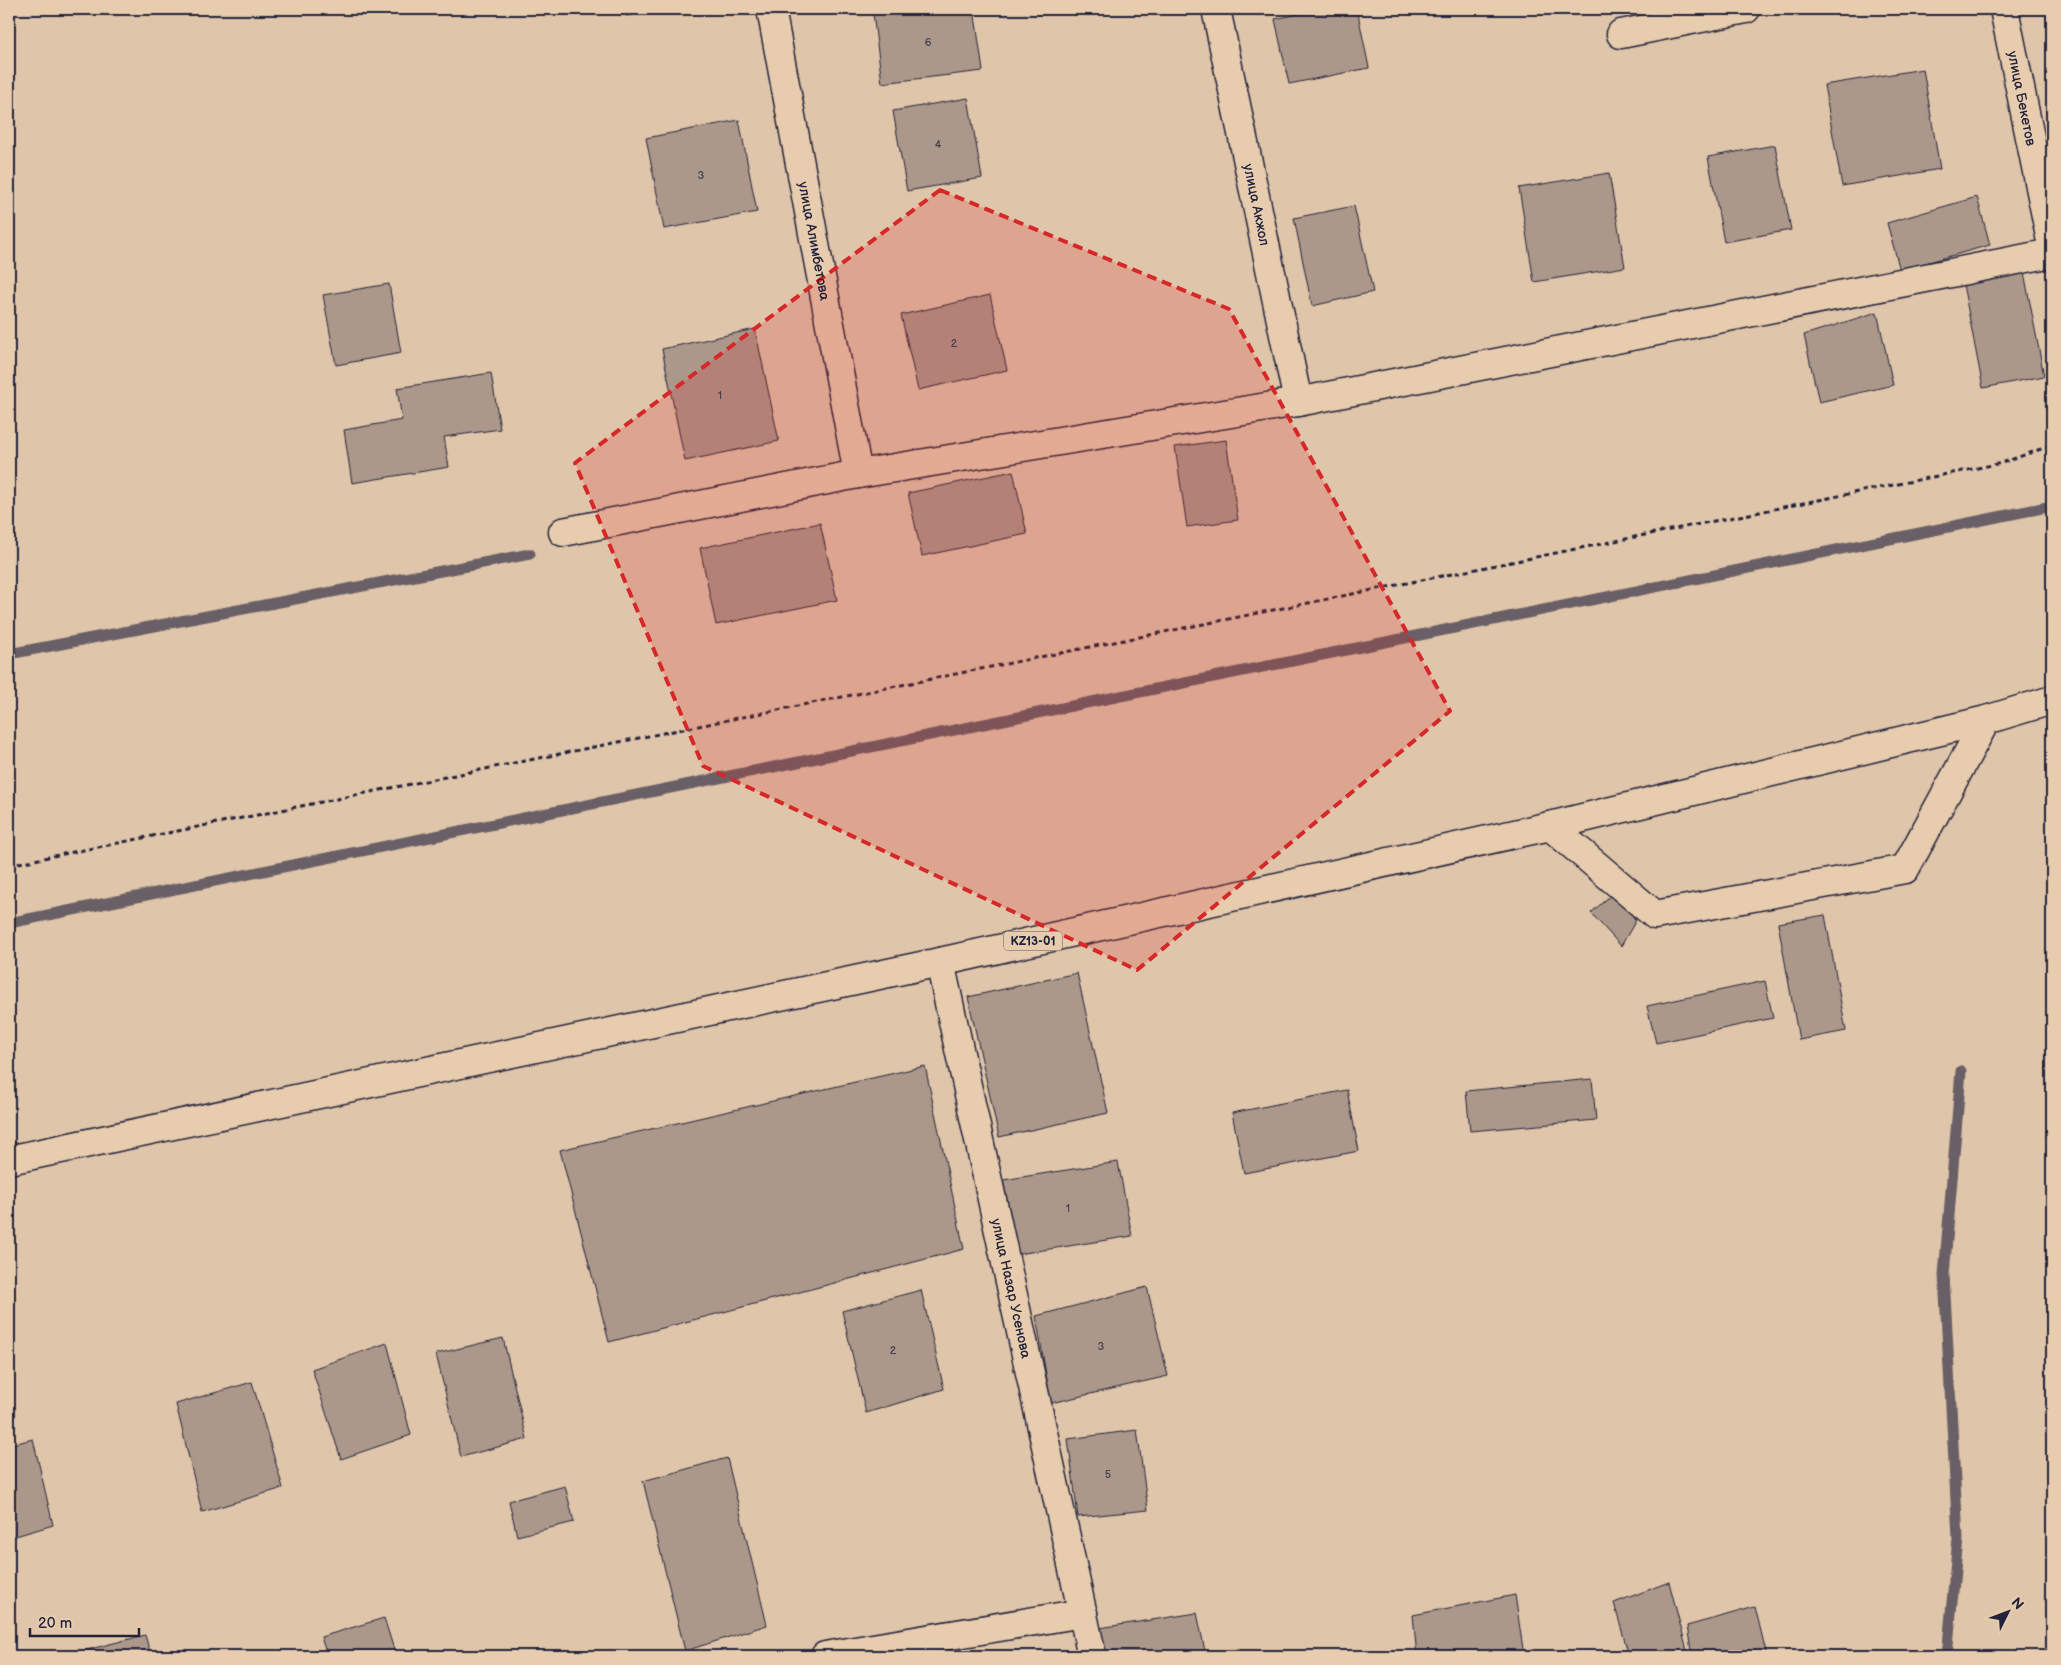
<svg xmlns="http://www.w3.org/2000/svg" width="2061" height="1665" viewBox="0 0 2061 1665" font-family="'Balsamiq Sans',sans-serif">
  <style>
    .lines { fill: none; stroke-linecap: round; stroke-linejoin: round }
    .stream { stroke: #695f66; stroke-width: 11 }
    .building { fill: #ab988a; stroke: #22223b }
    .minor-casing { stroke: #22223b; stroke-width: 31 }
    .major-casing { stroke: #22223b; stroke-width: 31 }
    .path { stroke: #22223b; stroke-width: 3; stroke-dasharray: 5 4; stroke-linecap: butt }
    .minor { stroke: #e7ccae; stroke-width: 28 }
    .major { stroke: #e7ccae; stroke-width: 28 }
    .marked { fill: #d62828; fill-opacity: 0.2; stroke: #d62828; stroke-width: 4; stroke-dasharray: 10 6; stroke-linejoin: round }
    .labels { text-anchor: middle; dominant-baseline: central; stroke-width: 4; stroke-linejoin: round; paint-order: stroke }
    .number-label { font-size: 11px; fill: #44404f }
    .shield { fill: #e7ccae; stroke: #5d555e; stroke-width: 1 }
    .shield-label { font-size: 12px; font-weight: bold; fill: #22223b }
    .street-label { font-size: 14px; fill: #22223b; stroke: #e7ccae }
  </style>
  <rect width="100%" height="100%" fill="#dfc5a9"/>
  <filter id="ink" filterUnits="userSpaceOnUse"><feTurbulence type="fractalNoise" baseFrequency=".02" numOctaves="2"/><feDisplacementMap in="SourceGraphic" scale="10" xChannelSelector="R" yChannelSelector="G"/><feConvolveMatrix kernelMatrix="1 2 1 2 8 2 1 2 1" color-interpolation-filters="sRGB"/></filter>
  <g filter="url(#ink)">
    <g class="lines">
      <path class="stream" d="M9 654 530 554
        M9 923 2052 506
        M1947 1656 1958 1538 1944 1275 1961 1071"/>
    </g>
    <path class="building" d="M625 9H662L626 16Z
      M907 9H974L983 71 882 83 873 13Z
      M1323 9H1357L1369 68 1289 84 1275 19Z
      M1923 69 1940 169 1842 186 1824 85Z
      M968 98 982 178 907 191 893 111Z
      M739 120 757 212 664 229 646 138Z
      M1775 145 1791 230 1724 242 1708 157Z
      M1609 173 1625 267 1534 282 1519 188Z
      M1977 197 1990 245 1900 270 1887 223Z
      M1354 206 1373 292 1312 306 1294 218Z
      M2023 267 2044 376 1983 388 1962 279Z
      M389 284 401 353 336 365 323 295Z
      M990 295 1007 370 918 390 901 315Z
      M1877 312 1893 385 1819 402 1804 335Z
      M755 329 779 441 685 461 662 349Z
      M491 373 500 429 444 437 449 467 352 483 344 430 402 420 397 388Z
      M1226 440 1238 520 1187 527 1175 447Z
      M1013 471 1027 534 922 556 908 493Z
      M820 523 837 600 716 625 700 548Z
      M1613 893 1636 920 1621 946 1591 913Z
      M1825 915 1846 1031 1799 1040 1778 923Z
      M1077 973 1108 1113 999 1137 968 997Z
      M1765 981 1773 1018 1656 1043 1647 1006Z
      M925 1066 964 1249 609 1342 560 1150Z
      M1592 1079 1596 1120 1470 1131 1466 1091Z
      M1347 1090 1359 1151 1244 1173 1232 1113Z
      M1118 1162 1132 1236 1018 1254 1003 1180Z
      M1147 1287 1168 1376 1051 1403 1036 1316Z
      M921 1290 944 1389 866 1413 842 1311Z
      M503 1338 527 1439 461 1457 436 1354Z
      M387 1343 411 1435 341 1459 312 1369Z
      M252 1382 283 1488 202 1512 176 1404Z
      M1137 1430 1148 1510 1078 1517 1068 1439Z
      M33 1439 53 1525 9 1538V1445Z
      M727 1458 767 1625 685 1651 643 1481Z
      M565 1486 574 1522 517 1536 509 1501Z
      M1669 1582 1687 1651 1670 1656H1629L1614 1603Z
      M1515 1595 1524 1656H1417L1413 1615Z
      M1755 1607 1767 1656H1692L1687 1626Z
      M1197 1613 1206 1656H1099L1093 1629Z
      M384 1618 396 1656H327L321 1637Z
      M145 1635 151 1656H71V1654Z"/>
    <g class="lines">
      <defs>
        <g id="minor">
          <path id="s1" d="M771 9 858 474"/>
          <path id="s2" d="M1216 9 1298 402"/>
          <path id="s3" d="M2004 9 2052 246"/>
          <path d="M1621 34 1746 9"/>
          <path d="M563 532 858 474 1298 402 2052 253"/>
          <path d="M1550 826 1655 915 1905 869 1986 720"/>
          <path id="s4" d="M940 962 1092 1656"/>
          <path d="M825 1656 1083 1613"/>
        </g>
        <path id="major" d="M9 1160 940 962 1550 826 1986 720 2052 700"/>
      </defs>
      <use href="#minor" class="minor-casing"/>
      <use href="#major" class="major-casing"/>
      <path class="path" d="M9 865 2002 463 2052 445"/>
      <use href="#minor" class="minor"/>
      <use href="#major" class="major"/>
    </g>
  </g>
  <path class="marked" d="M940 190 1229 309 1450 711 1137 970 703 766 575 463Z"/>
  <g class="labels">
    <g class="number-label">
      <text x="928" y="42">6</text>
      <text x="938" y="144">4</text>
      <text x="701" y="175">3</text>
      <text x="954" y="343">2</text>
      <text x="720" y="395">1</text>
      <text x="1068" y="1208">1</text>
      <text x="1101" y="1346">3</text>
      <text x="893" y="1350">2</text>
      <text x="1108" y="1474">5</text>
    </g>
    <rect class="shield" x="1004" y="931.5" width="58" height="19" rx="4"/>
    <g class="shield-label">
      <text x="1033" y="941">KZ13-01</text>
    </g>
    <g class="street-label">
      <text stroke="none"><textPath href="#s3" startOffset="91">улица Бекетов</textPath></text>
      <text stroke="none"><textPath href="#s2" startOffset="200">улица Акжол</textPath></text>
      <text stroke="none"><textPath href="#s1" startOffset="236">улица Алимбетова</textPath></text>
      <text stroke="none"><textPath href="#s4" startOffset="334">улица Назар Усенова</textPath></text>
    </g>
  </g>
  <rect width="2061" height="1665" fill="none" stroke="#e7ccae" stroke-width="30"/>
  <rect x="15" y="15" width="2031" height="1635" fill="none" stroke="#22223b" stroke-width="2" filter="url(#ink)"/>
  <g transform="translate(2008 1612) rotate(48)" stroke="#e7ccae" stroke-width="4" paint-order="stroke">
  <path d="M0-4L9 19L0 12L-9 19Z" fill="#22223b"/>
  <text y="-8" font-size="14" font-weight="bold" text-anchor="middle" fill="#22223b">N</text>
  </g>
  <path d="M30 1628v8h109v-8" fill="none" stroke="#22223b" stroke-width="2.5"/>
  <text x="38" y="1628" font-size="15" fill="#22223b" stroke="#e7ccae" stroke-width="4" paint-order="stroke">20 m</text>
</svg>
